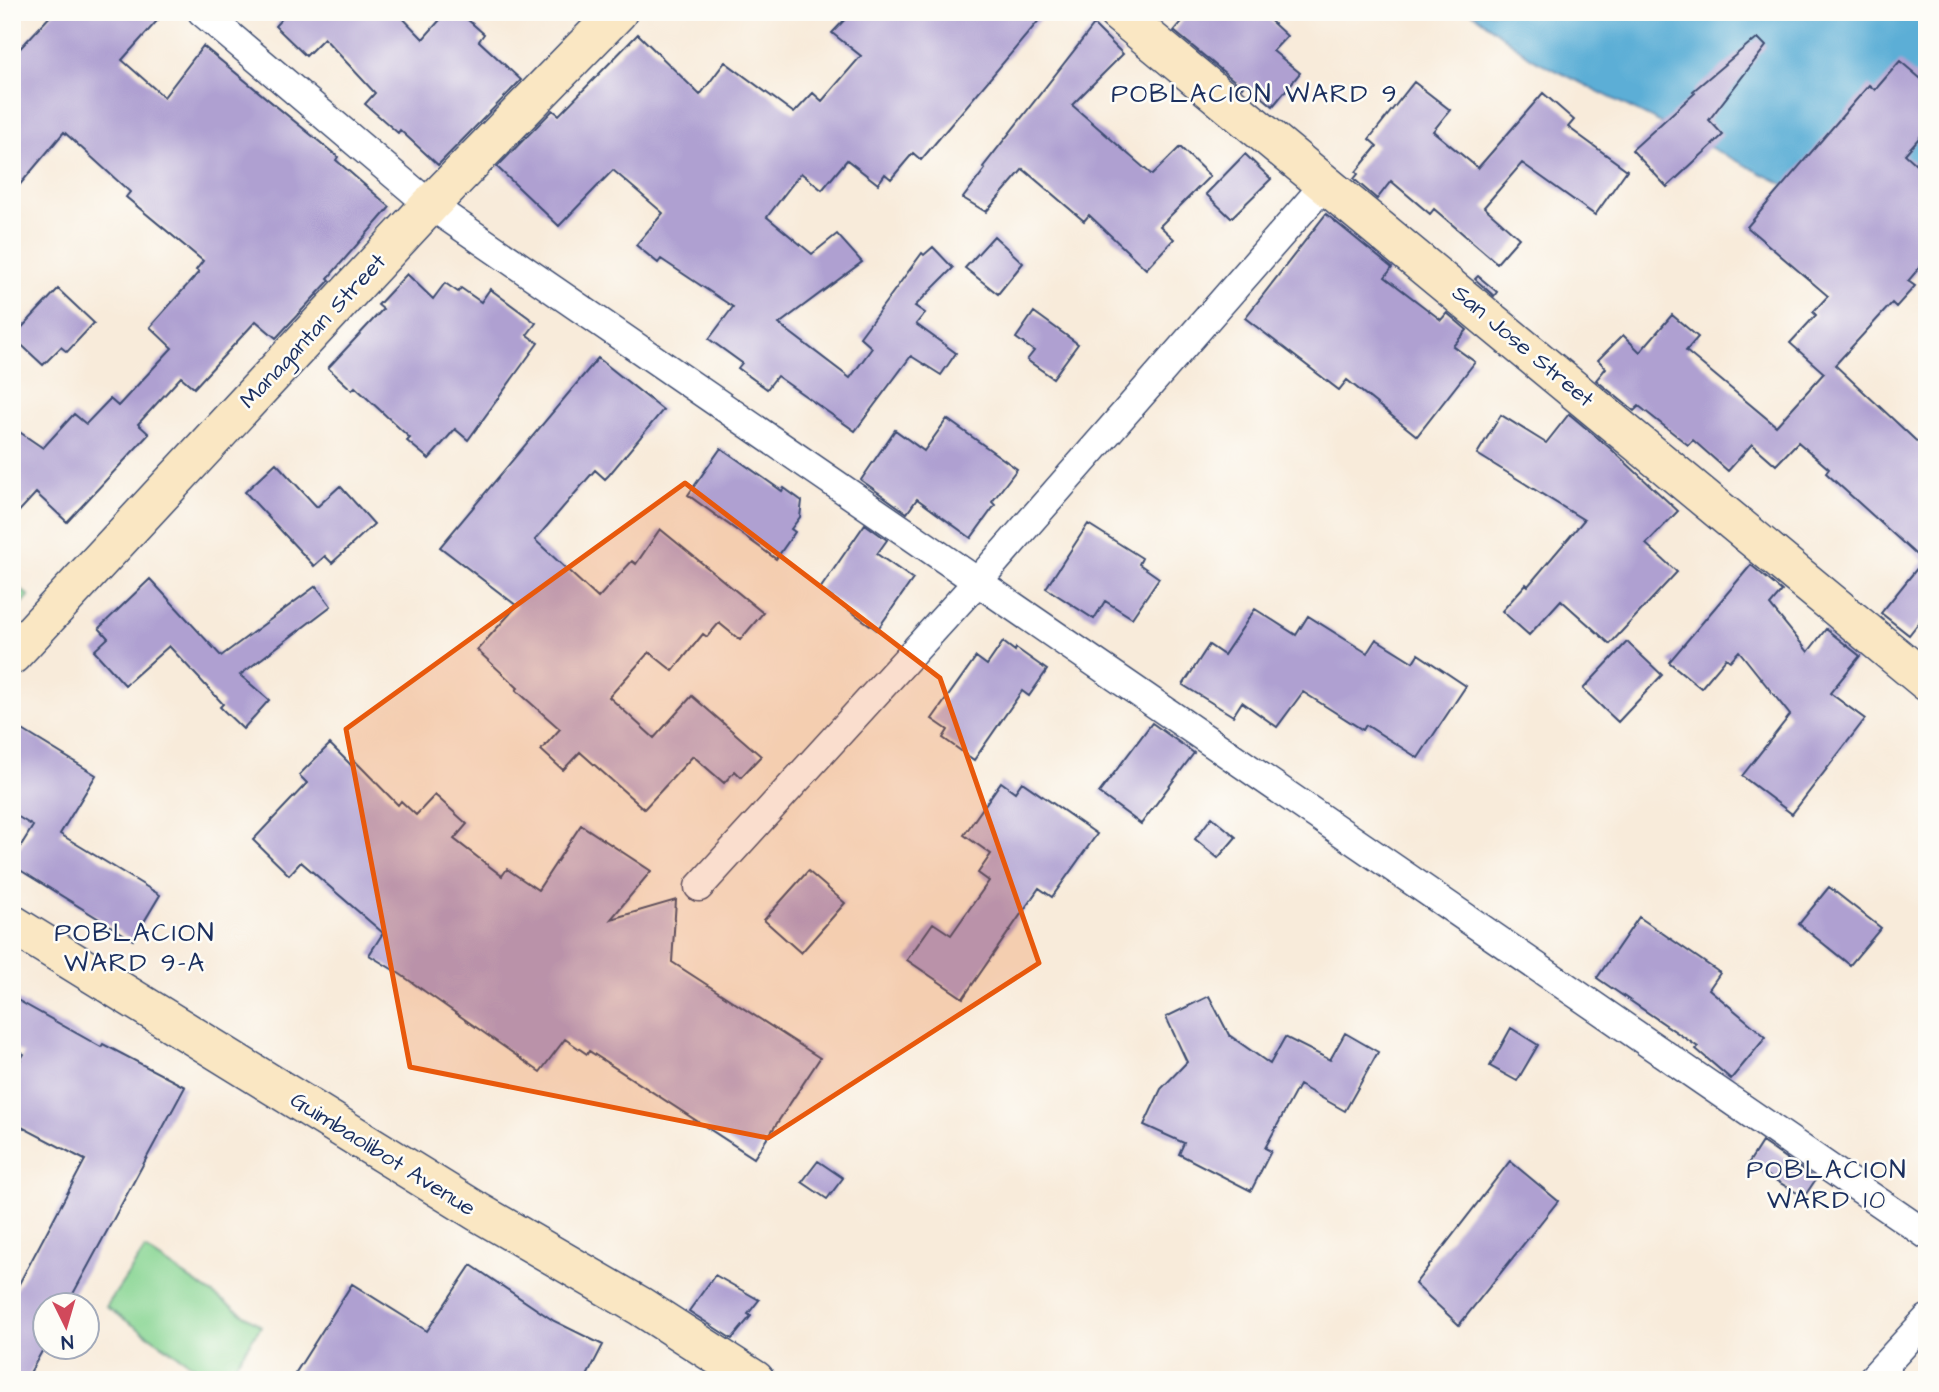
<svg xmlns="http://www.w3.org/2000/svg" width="1939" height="1392" viewBox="0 0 1939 1392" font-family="'Architects Daughter',sans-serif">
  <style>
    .green { fill: #8ad694; stroke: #528279; stroke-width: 2 }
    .water { fill: #5baed6; stroke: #3b6e9a; stroke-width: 2 }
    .building { fill: #afa0d1 }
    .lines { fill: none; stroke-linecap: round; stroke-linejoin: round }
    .street-casing { stroke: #3c4b71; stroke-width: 31 }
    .secondary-casing { stroke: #3c4b71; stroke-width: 41 }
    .street { stroke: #fff; stroke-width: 28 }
    .secondary { stroke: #fae7c3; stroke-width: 38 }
    .marked { fill: #e8590c; fill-opacity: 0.2; stroke: #e8590c; stroke-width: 5; stroke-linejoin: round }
    .labels { text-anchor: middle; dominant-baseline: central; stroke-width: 5; stroke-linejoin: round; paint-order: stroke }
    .street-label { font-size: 23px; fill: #1b2f5e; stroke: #fdfcf7 }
    .quarter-label { font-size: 26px; letter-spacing: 2px; fill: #1b2f5e; stroke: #fdfcf7 }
  </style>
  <rect width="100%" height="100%" fill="#fdfcf7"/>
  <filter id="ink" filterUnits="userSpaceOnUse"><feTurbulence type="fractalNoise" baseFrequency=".0143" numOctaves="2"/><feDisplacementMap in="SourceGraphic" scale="14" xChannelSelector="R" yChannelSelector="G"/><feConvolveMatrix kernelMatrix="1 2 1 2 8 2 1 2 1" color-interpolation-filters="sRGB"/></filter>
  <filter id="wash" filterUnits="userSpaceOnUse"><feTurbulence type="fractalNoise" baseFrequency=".00686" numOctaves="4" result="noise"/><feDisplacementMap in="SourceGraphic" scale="28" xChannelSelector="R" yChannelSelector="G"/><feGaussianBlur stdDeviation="1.57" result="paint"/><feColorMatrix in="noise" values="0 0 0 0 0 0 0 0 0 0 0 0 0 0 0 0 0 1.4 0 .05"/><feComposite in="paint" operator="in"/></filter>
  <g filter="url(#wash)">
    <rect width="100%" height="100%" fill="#f8ebda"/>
    <path class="green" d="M12 582 29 596 12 615Z
      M145 1249 261 1326 225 1380H215L106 1307Z"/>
    <path class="water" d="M1471 12H1927V256L1533 59Z"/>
    <g id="blocks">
      <path class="building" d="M54 12H165L122 60 164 97 203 46 338 157 336 160 390 207 328 278 330 280 276 338 256 321 194 388 181 377 138 424 149 434 67 522 36 493 12 519V427L43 448 74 414 86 424 110 399 118 406 172 348 150 327 199 272 196 270 203 261 126 197 130 192 64 132 12 194V57Z
        M288 12H397L423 39 447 12H459L484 34 479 41 521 80 438 165 400 130 398 133 365 104 375 93 324 38 306 56 275 26Z
        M852 12H1046L921 160 913 153 891 179 885 174 878 184 847 160 822 190 801 173 767 217 812 254 837 234 862 262 779 324 850 378 872 348 860 337 922 253 924 255 933 247 953 268 915 306 925 313 916 324 956 353 941 375 911 356 855 431 777 376 767 389 738 368 742 363 709 339 733 307 661 259 658 263 636 245 663 213 613 170 559 226 497 167 553 110 559 115 638 34 700 95 725 62 794 113 813 93 822 101 861 56 832 33Z
        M1190 12H1261L1287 36 1273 51 1300 73 1273 106 1245 83 1242 87 1174 31Z
        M1094 25 1123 54 1072 105 1152 175 1180 147 1210 176 1160 226 1174 239 1146 269 1089 215 1084 221 1023 169 986 212 963 198 985 169 983 167Z
        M1758 38 1766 46 1709 120 1723 135 1667 187 1632 150 1695 93 1693 91 1751 42 1752 43Z
        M1900 61 1927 84V129L1905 154 1927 174V259L1908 281 1915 286 1896 307 1892 303 1835 365 1927 451V612L1909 635 1881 613 1923 561 1826 473 1829 469 1798 442 1776 465 1752 444 1728 471 1693 440 1688 445 1639 406 1634 411 1596 380 1606 368 1598 360 1623 335 1640 352 1672 315 1698 337 1686 351 1776 426 1824 373 1790 343 1816 315 1813 312 1828 296 1747 227 1869 85 1875 90Z
        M1414 82 1450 110 1433 131 1478 168 1543 93 1574 120 1568 127 1627 170 1595 215 1522 163 1484 207 1519 238 1497 263 1434 209 1430 214 1391 181 1377 199 1354 179 1358 174 1356 172 1377 146 1369 139Z
        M1245 154 1271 179 1231 218 1206 194Z
        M1326 214 1392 268 1385 277 1441 320 1447 313 1467 330 1453 346 1475 362 1417 436 1347 380 1339 390 1245 318Z
        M994 236 1023 263 998 294 965 268Z
        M407 274 433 299 445 283 458 292 461 288 481 302 490 289 536 323 527 335 538 343 468 440 455 429 429 459 407 441 410 438 355 387 352 390 328 368 383 309 378 305Z
        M1478 276 1497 292 1494 296 1475 279Z
        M58 289 94 323 67 352 61 347 43 365 13 337Z
        M1034 312 1078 344 1053 378 1027 360 1034 351 1016 338Z
        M598 358 663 410 609 475 605 479 595 470 535 540 598 598 632 561 636 564 660 529 763 613 740 640 719 623 707 637 703 634 673 671 649 652 609 697 654 738 692 696 761 756 741 777 735 771 724 783 693 756 644 809 580 752 563 770 541 750 560 729 516 690 518 688 477 650 517 606 440 547Z
        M1569 414 1611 449 1678 511 1646 544 1677 572 1610 644 1561 600 1529 635 1502 611 1526 584 1528 586 1584 520 1477 454 1501 415 1546 443Z
        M947 419 1017 469 992 502 995 505 971 538 917 499 907 513 861 480 895 430 924 451Z
        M721 448 782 491 784 488 802 501 800 517 791 529 795 532 776 559 688 495Z
        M276 463 317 507 340 486 374 524 332 563 325 556 314 566 245 492Z
        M865 524 887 540 877 554 913 579 877 630 820 589Z
        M1088 524 1142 558 1139 564 1159 578 1132 618 1105 601 1094 619 1046 588Z
        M1751 565 1782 591 1770 605 1808 652 1826 629 1860 656 1830 693 1865 719 1792 814 1742 776 1790 715 1739 651 1730 661 1726 658 1701 688 1669 662Z
        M150 579 221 656 316 586 331 606 240 675 269 700 243 729 220 707 223 704 169 646 125 685 94 651 108 638 99 628Z
        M1255 609 1296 635 1308 616 1367 653 1376 639 1413 662 1418 654 1466 686 1418 758 1366 725 1363 730 1303 692 1277 727 1242 702 1233 716 1183 685 1209 645 1224 655Z
        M1003 642 1015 651 1016 648 1047 670 1029 696 1022 691 974 760 943 738 948 730 932 719 976 657 987 665Z
        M1627 642 1662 675 1618 722 1583 689Z
        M1152 723 1194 753 1141 824 1099 793Z
        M21 729 96 775 60 834 160 895 133 940 12 865V860L33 826 12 813V743Z
        M330 744 351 765 355 761 398 805 401 801 416 815 435 795 467 824 454 839 502 876 507 869 538 890 581 825 651 871 611 919 676 900 672 962 820 1058 754 1158 589 1051 587 1054 565 1039 540 1072 400 974 369 955 383 933 301 862 289 875 253 840 307 783 299 775Z
        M1001 782 1015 792 1022 782 1097 834 1052 897 1039 888 963 998 907 960 933 923 951 935 989 881 978 873 991 854 964 835Z
        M1212 817 1236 837 1218 858 1195 839Z
        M808 871 845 903 801 953 764 920Z
        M1829 887 1881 928 1850 965 1799 924Z
        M1639 917 1720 973 1709 989 1766 1037 1731 1079 1696 1049 1698 1047 1597 978Z
        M1209 996 1229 1035 1270 1064 1285 1037 1330 1060 1345 1033 1378 1052 1345 1111 1299 1085 1265 1148 1271 1151 1251 1191 1179 1154 1184 1143 1144 1125 1161 1089 1187 1062 1166 1017Z
        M12 997 101 1047 103 1044 185 1087 67 1305H46V1344L26 1380H12V1297L85 1160 12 1122V1073L24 1054 12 1047Z
        M1511 1028 1538 1045 1517 1081 1490 1066Z
        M1762 1142 1816 1179 1804 1197 1748 1164Z
        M818 1161 843 1178 827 1199 802 1182Z
        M1510 1161 1558 1201 1459 1325 1415 1284Z
        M471 1265 554 1321 603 1345 585 1380H291L352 1284 427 1331Z
        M715 1275 759 1300 748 1314 751 1316 732 1339 689 1311Z"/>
    </g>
  </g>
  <g filter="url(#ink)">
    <use href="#blocks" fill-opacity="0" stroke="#3c4b71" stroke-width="2"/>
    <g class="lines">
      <defs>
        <path id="street" d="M202 12 430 205 1927 1235
          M699 887 978 581 1326 183
          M1871 1380 1927 1319"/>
        <path id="secondary" d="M1117 12 1927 682
          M12 655 430 205 618 12
          M12 924 478 1212 640 1306 755 1380"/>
      </defs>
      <use href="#street" class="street-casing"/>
      <use href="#secondary" class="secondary-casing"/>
      <use href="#street" class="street"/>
      <use href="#secondary" class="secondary"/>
    </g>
  </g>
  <path class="marked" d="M685 483 940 678 1039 963 768 1138 410 1067 346 729Z"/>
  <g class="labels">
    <g class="street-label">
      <text transform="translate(313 331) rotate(-47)">Managantan Street</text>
      <text transform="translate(1523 346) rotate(40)">San Jose Street</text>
      <text transform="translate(383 1154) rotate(32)">Guimbaolibot Avenue</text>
    </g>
    <g class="quarter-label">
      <text x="1255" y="94">POBLACION WARD 9</text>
      <text x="135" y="933">POBLACION<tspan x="135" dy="30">WARD 9-A</tspan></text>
      <text x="1827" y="1170">POBLACION<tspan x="1827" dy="30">WARD 10</tspan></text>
    </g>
  </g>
  <rect width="1939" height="1392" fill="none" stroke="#fdfcf7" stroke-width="42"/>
  <g transform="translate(66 1326) rotate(175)"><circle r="33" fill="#fdfcf7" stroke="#a3aaba" stroke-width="2"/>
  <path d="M0-5L12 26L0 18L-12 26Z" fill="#d1495b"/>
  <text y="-10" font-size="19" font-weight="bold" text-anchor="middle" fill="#1b2f5e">N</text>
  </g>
</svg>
